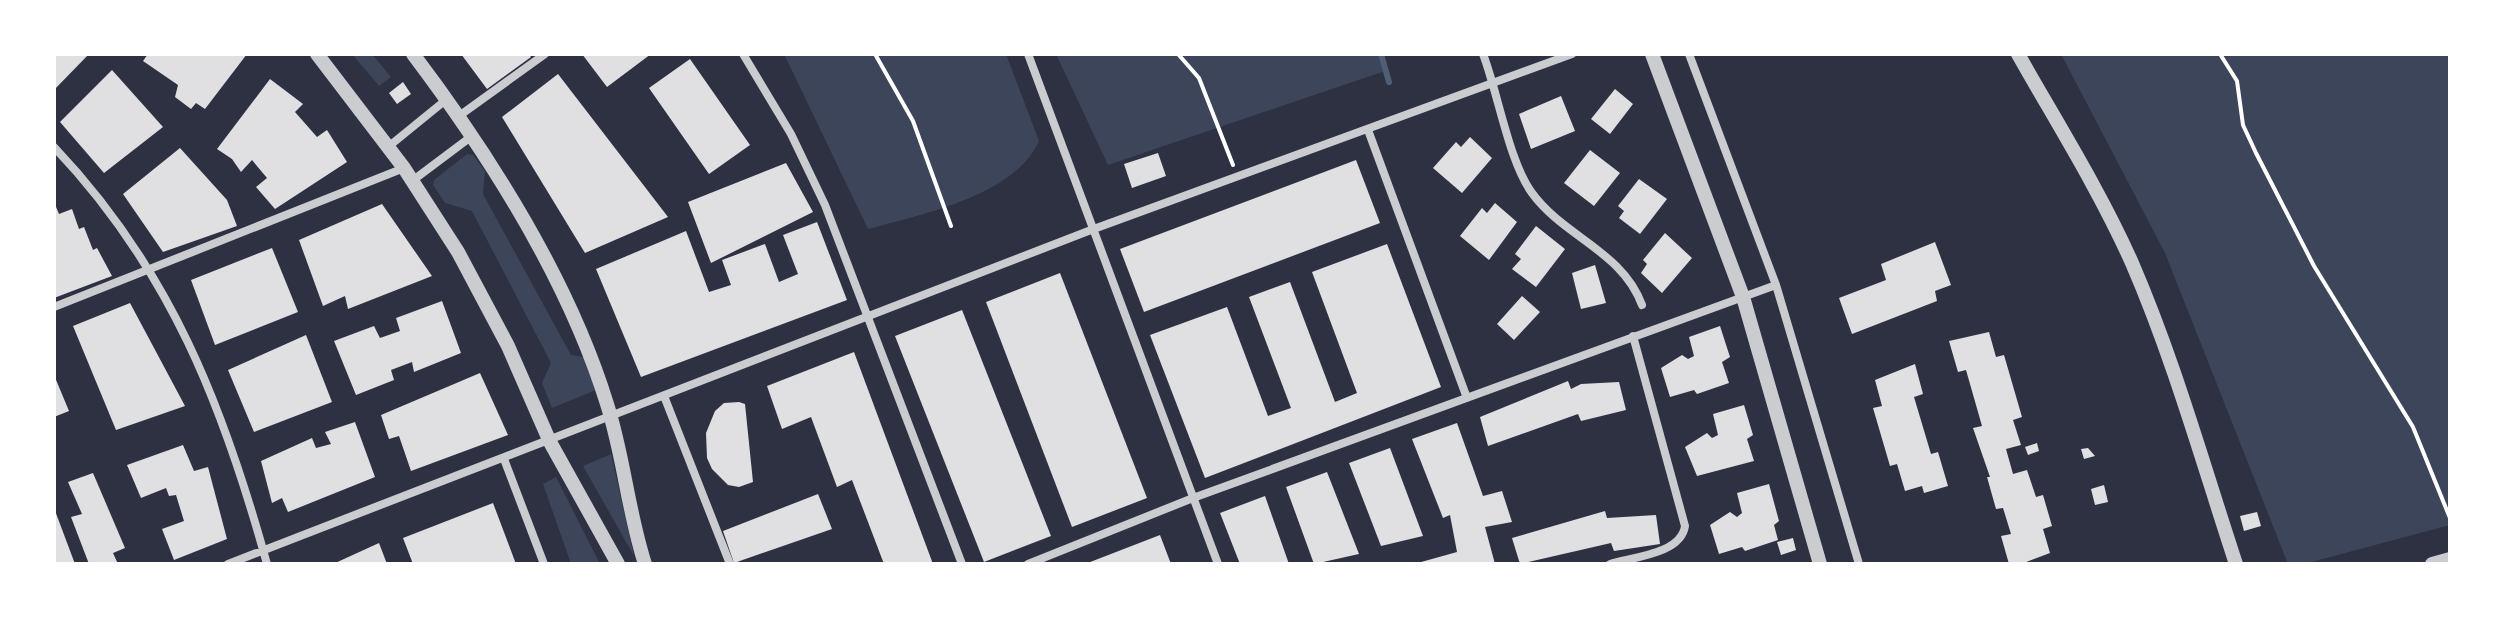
<svg xmlns="http://www.w3.org/2000/svg" width="2504" height="618" viewBox="0 0 2504 618" font-family="'IBM Plex Serif',serif">
  <style>
    .green { fill: #3c4559 }
    .lines { fill: none; stroke-linecap: round; stroke-linejoin: round }
    .stream { stroke: #4f5d75; stroke-width: 6 }
    .building { fill: #e0e0e3 }
    .path { stroke: #fff; stroke-width: 4 }
    .minor { stroke: #caccd0; stroke-width: 8 }
    .tertiary { stroke: #caccd0; stroke-width: 14 }
  </style>
  <rect width="100%" height="100%" fill="#2d3142"/>
  <path class="green" d="M352 54H372L391 77 379 86Z
    M784 54H1006L1039 141C1015 196 919 215 868 229Z
    M1056 54H1383L1388 70 1108 165Z
    M2061 54H2450V525L2304 564H2288L2165 253Z
    M467 154 473 155 485 171 483 194 571 355 584 357 596 390 552 408 542 383 551 363 472 211 445 203 433 185 434 180Z
    M611 454 634 556 583 466Z
    M556 477 600 564H571L543 484Z"/>
  <g class="lines">
    <path class="stream" d="M1381 54 1389 82"/>
  </g>
  <path class="building" d="M54 54H89L54 90Z
    M148 54H247L205 109 196 103 191 109 175 97 178 85 143 61Z
    M461 54H529L531 57 487 89Z
    M582 54H651L607 87Z
    M690 59 750 145 709 174 649 88Z
    M112 70 163 127 104 173 60 122Z
    M558 74 668 217 585 253 502 117Z
    M270 79 303 104 295 112 317 137 327 130 347 162 275 209 256 187 267 178 252 160 241 172 232 159 217 149Z
    M403 82 411 94 397 104 389 93Z
    M1615 89 1633 104 1610 134 1591 119Z
    M1561 96 1575 131 1531 149 1519 114Z
    M1470 137 1492 158 1462 193 1433 168 1456 142 1461 147Z
    M180 148 227 200 237 226 163 252 123 194Z
    M1590 150 1620 173 1594 206 1564 183Z
    M1158 153 1166 176 1132 188 1124 164Z
    M1356 160 1380 223 1144 312 1120 249Z
    M786 163 813 212 711 263 688 202Z
    M1639 179 1667 199 1640 234 1619 218 1624 211 1618 206Z
    M54 202 59 214 72 209 79 229 84 227 93 250 97 248 112 276 54 298Z
    M1495 203 1517 222 1489 260 1460 236 1482 208 1487 213Z
    M382 204 432 276 348 309 345 296 323 306 299 240Z
    M817 222 847 300 641 377 596 269 686 231 709 292 731 285 722 260 765 244 779 282 798 274 783 235Z
    M1536 226 1565 249 1536 287 1512 269 1521 259 1515 254Z
    M1665 233 1692 258 1662 293 1641 273 1647 264 1643 260Z
    M1935 242 1951 285 1935 291 1937 301 1852 334 1839 298 1886 280 1881 264Z
    M1387 244 1441 387 1205 478 1150 335 1227 307 1268 416 1291 408 1249 297 1290 282 1335 402 1357 393 1312 272Z
    M272 248 298 312 215 345 191 280Z
    M1595 265 1606 303 1581 309 1572 273Z
    M1060 273 1147 498 1072 527 986 302Z
    M1522 296 1540 312 1514 340 1497 324Z
    M442 301 461 353 414 372 412 362 391 370 394 380 356 395 334 341 374 326 380 338 400 331 396 318Z
    M130 303 185 406 116 430 73 326Z
    M962 310 1051 536 984 562 895 336Z
    M1720 326 1730 357 1722 362 1729 383 1697 394 1694 390 1670 397 1661 368 1682 355 1688 359 1694 356 1689 337Z
    M1989 332 1996 357 2004 355 2022 417 2013 420 2021 445 2006 449 2013 474 2027 470 2036 497 2043 495 2052 526 2043 529 2050 553 2021 564H2009L2001 536 2011 534 2003 508 1996 509 1987 477H1990L1973 428 1982 426 1966 370 1958 372 1949 341Z
    M306 335 332 402 254 432 228 370Z
    M854 352 933 564H884L852 480 837 487 811 417 782 429 767 386Z
    M1915 364 1923 394 1914 397 1931 454 1938 452 1948 486 1924 493 1922 486 1905 491 1897 464 1890 466 1873 408 1882 406 1875 380Z
    M480 373 508 435 411 471 399 436 389 439 381 415Z
    M54 375 69 411 54 417Z
    M1568 381 1571 389 1581 384 1619 382 1626 410 1581 421 1578 414 1488 446 1480 417Z
    M739 402 745 404 753 482 739 487 728 485 712 469 707 458 706 433 715 411 724 403Z
    M1744 405 1753 435 1747 439 1754 461 1697 476 1685 447 1707 433 1712 438 1718 435 1713 414Z
    M355 422 375 477 288 512 282 498 272 503 261 461 312 438 316 448 331 444 325 432Z
    M1457 423 1483 496 1502 491 1512 522 1485 527 1495 564H1414L1457 552 1450 515 1443 518 1412 439Z
    M2037 443 2039 451 2028 455 2025 447Z
    M183 445 194 471 208 467 227 539 174 560 162 529 184 521 176 495 169 496 166 488 141 498 127 465Z
    M1390 448 1423 536 1381 546 1349 463Z
    M2088 448 2095 456 2084 459 2081 449Z
    M1327 472 1359 554 1314 564 1286 487Z
    M93 473 125 548 113 553 118 564H89L71 517 82 514 68 482Z
    M1769 484 1779 521 1774 525 1778 540 1745 551 1742 547 1719 554 1710 525 1730 512 1737 517 1742 513 1737 493Z
    M2104 485 2108 502 2095 505 2091 489Z
    M818 494 832 529 734 563 723 531Z
    M1265 496 1289 564H1240L1220 513Z
    M493 503 516 564H413L403 538Z
    M54 508 75 564H54Z
    M1605 511 1607 518 1656 515 1660 544 1614 551 1611 543 1520 564 1512 538Z
    M2257 512 2261 526 2244 531 2240 516Z
    M1160 535 1171 564H1085Z
    M1793 538 1796 550 1781 555 1777 542Z
    M379 543 387 564H333Z"/>
  <g class="lines">
    <path class="path" d="M875 54 913 121 951 226
      M1178 54 1199 78 1233 165
      M2220 54 2237 81 2243 125 2256 153 2314 266 2413 427 2450 518"/>
    <path class="minor" d="M743 54 791 134 825 205 962 564
      M1028 54 1218 564
      M1483 54C1498 93 1509 162 1532 193 1564 237 1622 251 1642 305
      M1689 54 1776 285 1859 564
      M459 116 545 54
      M1368 130 1467 398
      M54 147C170 269 223 405 267 564
      M388 147 447 99
      M412 181 472 136
      M54 307 404 168
      M664 396 730 564
      M504 459 544 564
      M228 564 1091 230 1572 54
      M1028 564 1193 498 1776 285
      M1610 564C1633 557 1681 554 1685 526L1633 336"/>
    <path class="tertiary" d="M317 54 404 168 458 252 508 346 550 442 618 564
      M413 54C490 156 569 281 607 404 624 457 628 512 645 564
      M1652 54 1743 297 1820 564
      M2018 54C2057 123 2100 191 2132 263 2174 360 2203 464 2236 564
      M2432 564 2450 559"/>
  </g>
  <rect width="2504" height="618" fill="none" stroke="#ffffff" stroke-width="112"/>
</svg>
